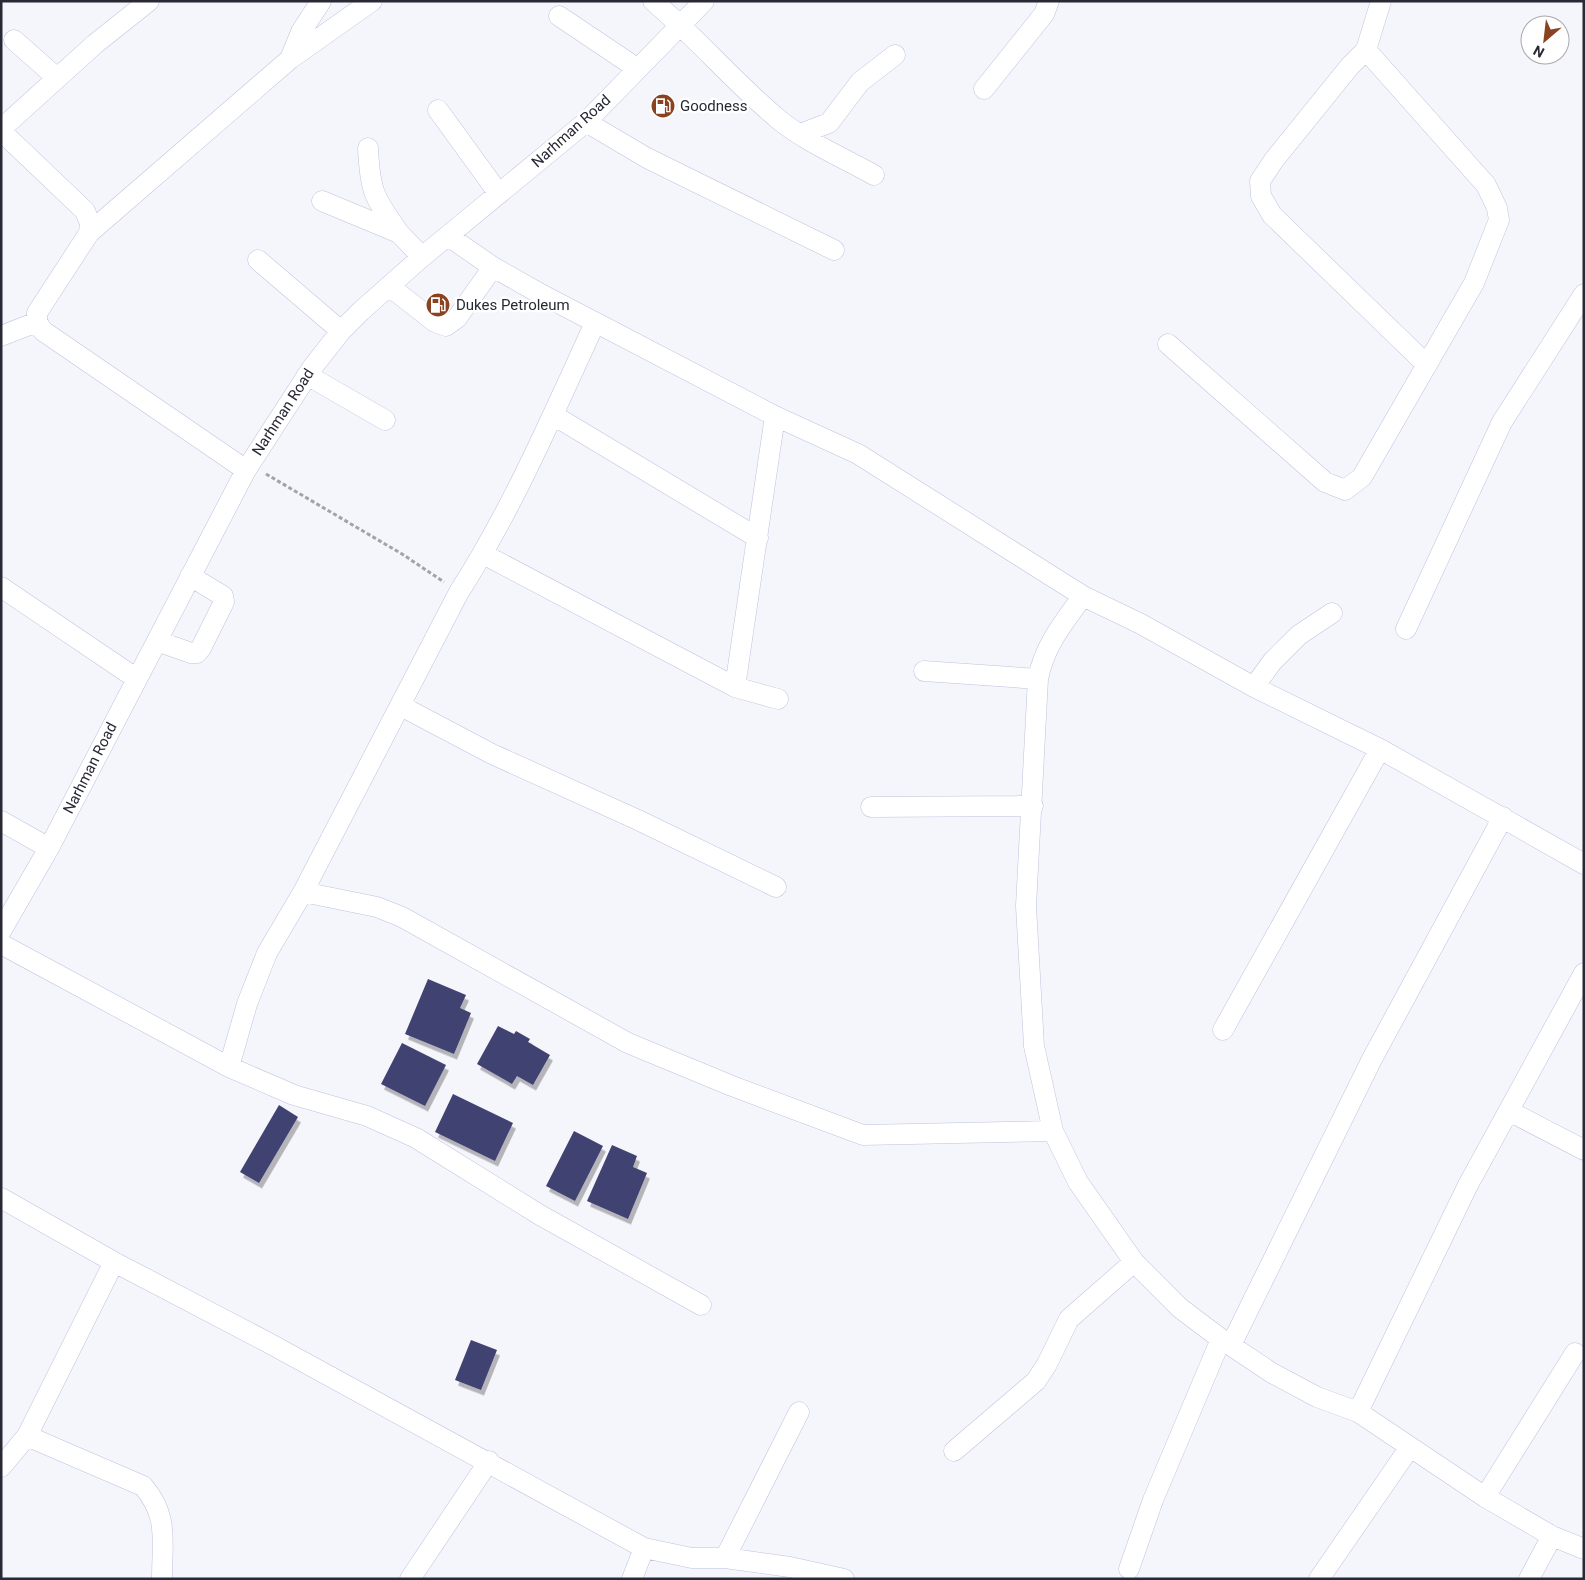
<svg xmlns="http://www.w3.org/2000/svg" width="1585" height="1580" viewBox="0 0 1585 1580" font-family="Roboto,sans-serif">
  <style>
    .building { fill: #414271; filter: url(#shadow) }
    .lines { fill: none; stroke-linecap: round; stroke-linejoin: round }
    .minor-casing { stroke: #bfc2df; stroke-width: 21 }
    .path { stroke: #a2a2ab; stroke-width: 3; stroke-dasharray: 4 2.5; stroke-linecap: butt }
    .minor { stroke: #fff; stroke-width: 20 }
    .labels { text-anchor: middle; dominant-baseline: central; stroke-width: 5; stroke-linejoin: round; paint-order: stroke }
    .poi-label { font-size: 15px; fill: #282934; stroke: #fff; text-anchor: start }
    .street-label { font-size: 15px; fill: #282934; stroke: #fff }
  </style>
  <defs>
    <filter id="shadow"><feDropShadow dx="3" dy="5.5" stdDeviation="0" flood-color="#0004"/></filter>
  </defs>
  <rect width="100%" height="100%" fill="#f5f5fc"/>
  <path class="building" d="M428 979 466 995 460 1008 471 1013 454 1054 405 1034Z
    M498 1026 514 1034 516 1031 530 1039 528 1042 550 1055 533 1085 517 1076 512 1084 477 1064Z
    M402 1043 446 1065 425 1106 381 1084Z
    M453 1094 513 1123 495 1161 435 1132Z
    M279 1105 298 1117 259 1183 240 1172Z
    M574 1131 603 1146 575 1201 546 1186Z
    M612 1145 637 1156 633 1167 647 1173 628 1219 587 1201Z
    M471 1340 497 1350 481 1390 455 1380Z"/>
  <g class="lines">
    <defs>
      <path id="minor" d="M653 1C697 38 734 82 778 119 806 142 842 157 874 175
        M1381 1 1366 50 1350 66 1274 160 1260 181 1261 196 1272 215 1427 365
        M559 16 638 69
        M14 40 57 78
        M290 59 301 32 321 1
        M984 89 1044 14 1049 1
        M438 110 499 194
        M586 122 647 158 834 250
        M1 129 95 44 149 1
        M1 131 85 211 90 223 89 233 37 313V322L43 331 246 470
        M800 134 829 123 860 82 895 55
        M368 148C370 192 374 197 399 233
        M322 201 399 233 422 257
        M89 233 290 59 372 1
        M448 236 493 267 539 293 775 416 858 454 1083 596 1141 624 1254 687 1380 749 1584 864
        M258 260 341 331
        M389 286 435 322 446 326 457 318 493 267
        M1 336 37 322
        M1168 344 1325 482 1345 490 1362 477 1474 283 1499 220 1497 208 1486 185 1366 50
        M307 375 385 420
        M553 415 758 538
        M483 554 735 687 778 699
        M1 587 137 679
        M1083 596C1064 622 1044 646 1038 679L1026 906 1034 1046 1053 1131 1078 1182 1134 1262 1180 1308 1221 1339 1272 1373 1317 1397 1358 1412 1485 1497 1552 1536 1584 1549
        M1406 629 1502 422 1584 294
        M157 641 191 653H197L201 648 224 602 223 596 190 576
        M924 671 1038 679
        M735 687 775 416
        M1254 687 1272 662 1299 635 1332 613
        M401 706 492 754 638 820 776 887
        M871 807 1033 806
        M1 821 49 848
        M303 892 377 907 402 917 628 1043 732 1086 863 1135 1053 1131
        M1 931 49 848 246 470 312 368 341 331 361 311 422 257 586 122 704 1
        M1 944 229 1067 294 1095 367 1116 416 1138 540 1215 701 1305
        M1223 1030 1380 749
        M229 1067 247 1004 267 953 303 892 459 592C513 508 553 414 595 323
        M1509 1111 1584 1150
        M1 1198 114 1262 267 1342 644 1548 692 1558H725L790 1567 844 1579
        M1231 1345 1372 1059 1503 817
        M1358 1412 1468 1185 1584 973
        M27 1436 143 1486C169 1516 162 1541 162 1579
        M954 1451 1036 1381 1047 1364 1069 1319 1134 1262
        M1 1467 27 1436 114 1262
        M1485 1497 1575 1353
        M725 1558 799 1412
        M1129 1569 1153 1500 1221 1339
        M410 1579 489 1461
        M632 1579 644 1548
        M1319 1579 1410 1447
        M1529 1579 1552 1536"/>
    </defs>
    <use href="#minor" class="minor-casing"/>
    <path class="path" d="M266 474 402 554 444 582"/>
    <use href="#minor" class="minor"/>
  </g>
  <defs>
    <symbol id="fuel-disc" viewBox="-11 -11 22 22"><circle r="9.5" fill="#8a4320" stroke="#fff"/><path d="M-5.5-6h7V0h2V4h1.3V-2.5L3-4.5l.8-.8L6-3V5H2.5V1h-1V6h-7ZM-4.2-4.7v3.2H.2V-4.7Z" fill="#fff"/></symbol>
  </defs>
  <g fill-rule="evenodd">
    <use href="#fuel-disc" x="649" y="92" width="28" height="28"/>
    <use href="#fuel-disc" x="424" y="291" width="28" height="28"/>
  </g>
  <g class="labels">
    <g class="poi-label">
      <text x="680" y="106">Goodness</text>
      <text x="456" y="305">Dukes Petroleum</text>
    </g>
    <g class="street-label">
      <text transform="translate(571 131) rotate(-42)">Narhman Road</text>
      <text transform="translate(283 412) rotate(-57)">Narhman Road</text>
      <text transform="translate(90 768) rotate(-63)">Narhman Road</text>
    </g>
  </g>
  <rect width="1585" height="1580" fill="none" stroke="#282934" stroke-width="5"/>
  <g transform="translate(1545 40) rotate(208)"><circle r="24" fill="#ffffff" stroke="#a9a9ae"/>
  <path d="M0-4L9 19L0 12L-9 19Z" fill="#8a4320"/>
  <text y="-8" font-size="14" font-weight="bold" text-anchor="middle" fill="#282934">N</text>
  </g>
</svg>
